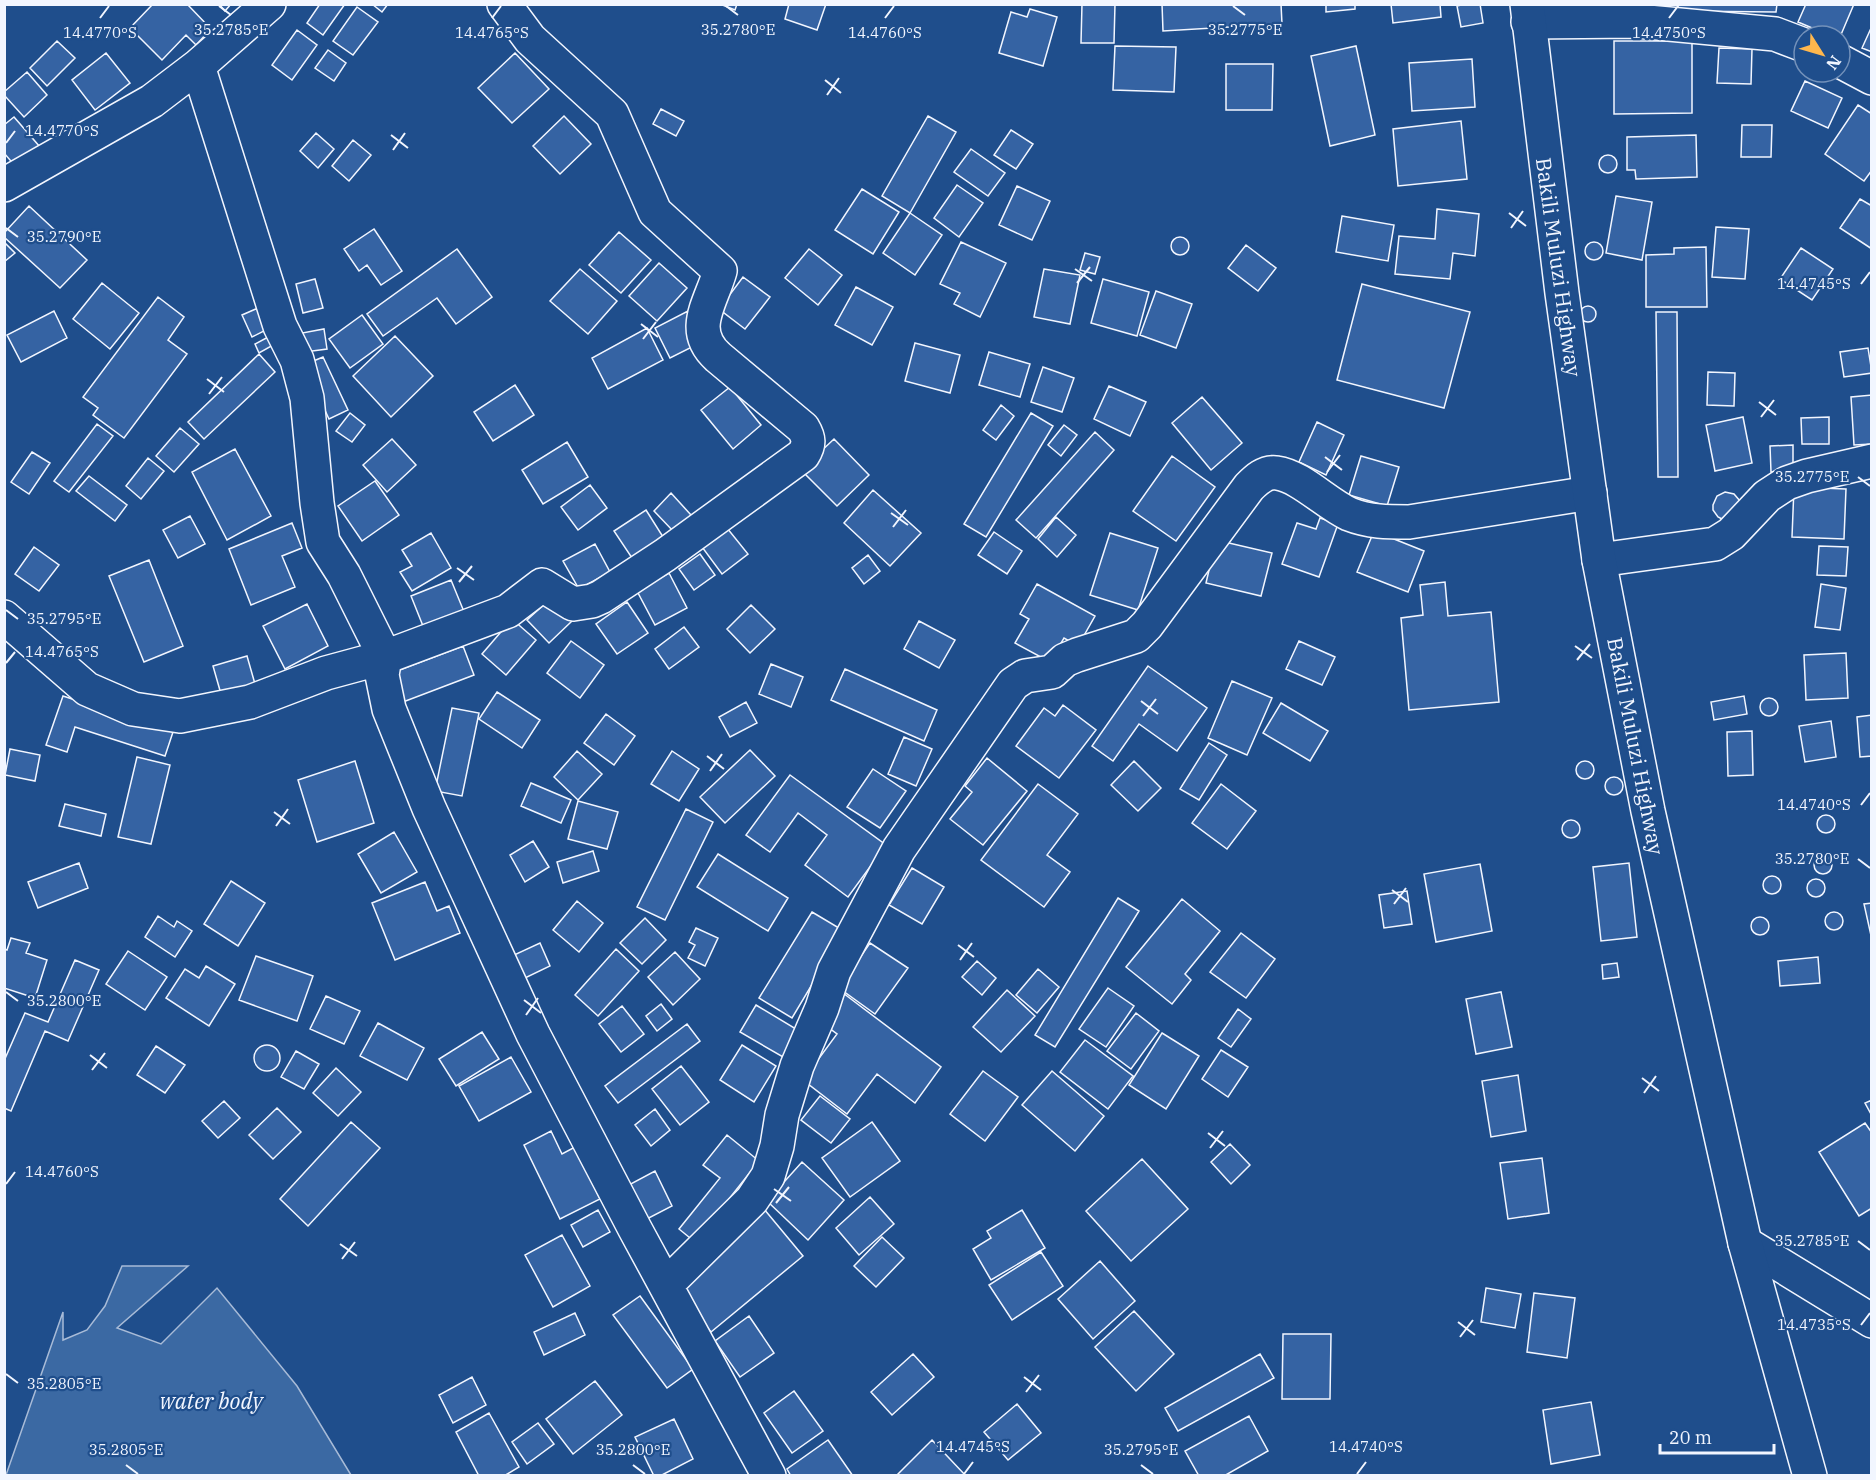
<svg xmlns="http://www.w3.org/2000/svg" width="1876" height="1480" viewBox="0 0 1876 1480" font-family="'IBM Plex Serif',serif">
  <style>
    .water { fill: #3b69a3; stroke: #a8bbd7; stroke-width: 1.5 }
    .building { fill: #3563a3; stroke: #f2f6ff; stroke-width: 1.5 }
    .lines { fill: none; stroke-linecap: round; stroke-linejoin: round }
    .minor-casing { stroke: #f2f6ff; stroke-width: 36 }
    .highway-casing { stroke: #f2f6ff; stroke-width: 36 }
    .minor { stroke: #1f4e8c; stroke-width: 33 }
    .highway { stroke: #1f4e8c; stroke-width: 33 }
    .ticks { fill: none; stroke: #f2f6ff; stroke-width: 2 }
    .labels { text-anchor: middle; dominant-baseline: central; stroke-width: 4.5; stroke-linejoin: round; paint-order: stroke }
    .street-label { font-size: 21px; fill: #f2f6ff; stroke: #1f4e8c }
    .water-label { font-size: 22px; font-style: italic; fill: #f2f6ff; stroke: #1f4e8c }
    .ticks-label { font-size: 15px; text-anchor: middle; fill: #f2f6ff; stroke: #1f4e8c; stroke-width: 4.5; stroke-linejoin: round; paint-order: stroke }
  </style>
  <rect width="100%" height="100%" fill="#1f4e8c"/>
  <path class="water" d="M122 1266H188L117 1328 161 1344 217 1288 297 1386 351 1475H6L63 1312V1340L87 1330 105 1306Z"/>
  <path class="building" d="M153 4H187L211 29 196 45 186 35 162 60 130 28Z
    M219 4H231L225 11Z
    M320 4H345L323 35 307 23Z
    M372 4H388L382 12Z
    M720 4H737L735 10Z
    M789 4H826L817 30 785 19Z
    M1082 4H1115L1114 43H1081Z
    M1162 4H1281L1282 24 1163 31Z
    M1326 4H1355V9L1326 12Z
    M1391 4H1440L1441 17 1393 23Z
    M1465 4H1480L1483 23 1461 27 1457 6Z
    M1678 4H1777L1776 12 1678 11Z
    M1806 4H1854L1840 37 1831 36 1798 22Z
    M357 7 378 22 353 55 333 41Z
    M1030 9 1057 17 1043 66 999 53 1011 12 1027 17Z
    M1872 26V52L1862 48Z
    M297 30 317 45 292 80 272 65Z
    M57 41 75 58 47 86 30 68Z
    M1614 41H1692V113L1614 114Z
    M1115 46 1176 47 1174 92 1113 90Z
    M1356 46 1375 135 1330 146 1311 56Z
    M1719 48 1752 49 1751 84 1717 83Z
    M328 50 346 63 334 81 315 68Z
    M106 53 130 83 95 110 72 80Z
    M515 53 549 89 512 123 478 88Z
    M1472 59 1475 107 1412 111 1409 63Z
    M1226 64H1273L1272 110H1226Z
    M27 72 47 95 24 117 4 95V92Z
    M1805 81 1842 98 1828 128 1791 111Z
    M1858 105 1872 114V170L1864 181 1825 154Z
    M661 109 684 121 676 136 653 124Z
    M564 116 591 144 560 174 533 146Z
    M928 116 956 132 910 213 882 196Z
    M14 117 40 147 16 167 4 153V125Z
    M1461 121 1467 179 1398 186 1393 129Z
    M1742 125H1772L1771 157H1741Z
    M1011 130 1033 144 1016 169 994 155Z
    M316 133 334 149 318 168 300 151Z
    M1696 135 1697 177 1636 179 1635 170H1627V137Z
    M353 140 371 155 349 181 332 166Z
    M971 149 1005 173 988 196 954 172Z
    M1599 164a9 9 0 1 1 18 0a9 9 0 1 1-18 0Z
    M957 185 983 203 959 237 934 218Z
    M1017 186 1050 201 1032 240 999 225Z
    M862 189 899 212 873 254 835 230Z
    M1616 196 1652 202 1642 260 1606 253Z
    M1860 199 1872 206V249L1840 228Z
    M29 206 87 260 60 288 4 237V233Z
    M1437 209 1479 214 1475 256 1453 253 1450 279 1395 274 1399 236 1435 239Z
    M910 213 942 235 915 275 883 253Z
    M1342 216 1394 225 1388 261 1336 252Z
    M1716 227 1749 229 1745 279 1712 277Z
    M374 229 402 271 381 285 367 265 359 271 344 249Z
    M619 232 651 260 621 293 589 265Z
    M1171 246a9 9 0 1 1 18 0a9 9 0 1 1-18 0Z
    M4 242 15 253 4 262Z
    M961 242 1006 263 980 317 954 304 960 293 940 284Z
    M1585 251a9 9 0 1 1 18 0a9 9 0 1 1-18 0Z
    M1246 245 1276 268 1258 291 1228 268Z
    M1706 247 1707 307H1646V255L1674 254V248Z
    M1801 248 1833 269 1812 300 1780 279Z
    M457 249 492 297 456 324 437 298 383 336 367 314Z
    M809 249 842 275 818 305 785 278Z
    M1085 253 1100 257 1095 274 1080 270Z
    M659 263 687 288 657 321 629 296Z
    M580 269 617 301 588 334 550 301Z
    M1044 269 1080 275 1070 324 1034 317Z
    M743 277 770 297 745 329 719 309Z
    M315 279 323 308 303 313 296 284Z
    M1103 279 1149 292 1137 336 1091 323Z
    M102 283 139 313 110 349 73 319Z
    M1362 284 1470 312 1444 408 1337 380Z
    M856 287 893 307 872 345 835 325Z
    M1156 291 1192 304 1176 348 1140 335Z
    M158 297 184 317 168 340 187 354 124 438 93 415 98 408 83 397Z
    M1580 314a8 8 0 1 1 16 0a8 8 0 1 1-16 0Z
    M258 308 268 329 252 337 242 315Z
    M54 311 67 338 21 362 7 335Z
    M688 311 704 341 670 358 655 328Z
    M1656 312H1677L1678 477H1658Z
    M362 315 383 344 350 368 329 339Z
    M647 328 663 360 608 389 592 358Z
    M324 329 327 349 305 352 302 333Z
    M270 336 275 344 259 353 255 344Z
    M395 336 433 376 391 417 353 376Z
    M915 343 960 355 950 393 905 381Z
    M1868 348 1872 373 1844 377 1840 352Z
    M989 352 1030 364 1020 397 979 385Z
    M259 354 275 372 204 439 188 422Z
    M323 357 348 410 329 419 304 365Z
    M1043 367 1074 378 1062 412 1031 402Z
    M1708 372 1735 373 1734 406 1707 405Z
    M515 385 534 415 493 441 474 412Z
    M1109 386 1146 402 1130 436 1094 419Z
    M730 387 761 425 733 449 701 410Z
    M1872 395V444L1854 445 1851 397Z
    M1202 397 1242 443 1211 470 1172 423Z
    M1001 405 1014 416 996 440 983 430Z
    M350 413 365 425 352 442 336 431Z
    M1031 413 1053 426 986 537 964 524Z
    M1743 417 1752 463 1715 471 1706 425Z
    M1829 417V444H1802L1801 418Z
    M1317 422 1344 435 1326 475 1299 462Z
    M97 424 113 436 69 492 54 481Z
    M1064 425 1077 435 1061 456 1048 445Z
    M180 428 199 444 174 472 156 456Z
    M1095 432 1114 450 1036 538 1016 520Z
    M392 439 416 465 387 492 363 465Z
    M834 439 869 475 837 506 801 470Z
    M567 442 588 477 543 504 522 470Z
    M1793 445V472H1771L1770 446Z
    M235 449 271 516 227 540 192 472Z
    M32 452 50 463 29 494 11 482Z
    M1172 456 1215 487 1176 541 1133 511Z
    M1361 456 1399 467 1387 506 1349 495Z
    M148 458 164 471 141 499 126 486Z
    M89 476 127 505 115 521 76 491Z
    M375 481 399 515 362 541 338 506Z
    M590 485 607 508 578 530 561 507Z
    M1794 487 1846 489 1844 539 1792 537Z
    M873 490 921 533 890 566 844 523Z
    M1725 492 1734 494 1740 501 1722 519 1718 517 1713 510V505L1717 496Z
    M671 493 691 515 674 532 654 511Z
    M646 510 665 540 634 561 614 531Z
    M190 516 205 544 178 558 163 530Z
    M1056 517 1076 535 1057 557 1038 539Z
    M1320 518 1338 524 1319 577 1282 564 1297 523 1316 529Z
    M292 523 302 548 282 556 295 587 251 605 229 549Z
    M727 528 748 554 722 574 702 547Z
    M1374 531 1424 551 1408 592 1357 572Z
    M994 532 1022 551 1007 574 978 555Z
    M431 533 451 568 412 591 400 572 412 566 402 550Z
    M1110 533 1158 548 1138 610 1090 595Z
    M1216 540 1272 553 1261 596 1206 583Z
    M595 544 610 572 579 589 563 561Z
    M1819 546 1848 547 1846 576 1817 575Z
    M34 547 59 565 39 591 15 574Z
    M700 554 715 575 694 590 679 569Z
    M868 555 880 571 864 584 852 568Z
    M149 560 183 646 144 662 109 576Z
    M669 573 687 608 655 625 637 591Z
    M451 580 467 619 427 636 411 596Z
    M1445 582 1448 616 1491 612 1499 702 1409 710 1401 618 1423 615 1420 585Z
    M1037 584 1095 616 1078 646 1064 638 1050 662 1015 643 1029 619 1020 614Z
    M1821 584 1846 588 1840 630 1815 627Z
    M550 599 572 621 549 643 527 620Z
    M627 602 648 633 617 654 596 624Z
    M307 604 328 646 285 669 263 626Z
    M751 605 775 629 750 653 727 629Z
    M512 619 536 640 506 675 482 654Z
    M919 621 955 640 939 668 904 649Z
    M684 627 699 647 669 669 655 649Z
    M571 641 604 665 580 698 547 673Z
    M1299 641 1335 657 1322 685 1286 669Z
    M463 646 474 675 403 702 392 673Z
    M1846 653 1848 698 1806 700 1804 655Z
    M247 656 255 684 221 694 213 666Z
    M771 664 803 677 791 707 759 694Z
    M1148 666 1207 708 1177 751 1139 724 1113 761 1092 746Z
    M845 669 937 710 924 741 831 700Z
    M1232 681 1272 698 1247 755 1208 738Z
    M497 692 540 720 522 748 479 719Z
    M63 696 173 732 165 756 75 727 67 752 46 745Z
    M1744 696 1747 714 1714 720 1711 702Z
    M1760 707a9 9 0 1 1 18 0a9 9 0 1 1-18 0Z
    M746 702 757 723 730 737 719 717Z
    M1281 703 1328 731 1310 761 1263 733Z
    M1063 705 1096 730 1059 778 1016 746 1044 708 1055 716Z
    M452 708 479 713 462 796 435 791Z
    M606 714 635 736 614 765 584 743Z
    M1872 715V756L1860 757 1857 717Z
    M1831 721 1836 757 1805 762 1799 726Z
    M1752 731 1753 775 1728 776 1727 732Z
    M904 737 932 749 916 786 888 774Z
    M1209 743 1227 755 1199 800 1180 789Z
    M10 749 40 755 35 781 5 775Z
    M750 750 775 776 725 823 700 797Z
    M577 751 602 774 578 800 554 777Z
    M672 751 699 769 679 801 651 784Z
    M137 757 170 765 151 844 118 837Z
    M987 758 1027 791 983 845 950 819 972 792 965 786Z
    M355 761 374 823 317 842 298 780Z
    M1134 761 1161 788 1138 811 1111 785Z
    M1576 770a9 9 0 1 1 18 0a9 9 0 1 1-18 0Z
    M873 769 906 791 880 828 847 807Z
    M790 775 886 845 848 897 805 865 827 835 798 813 770 852 746 835Z
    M1605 786a9 9 0 1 1 18 0a9 9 0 1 1-18 0Z
    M531 783 571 800 561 823 521 806Z
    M1038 784 1078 814 1047 855 1070 872 1044 907 981 860Z
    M1221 784 1256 811 1227 849 1192 823Z
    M578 801 618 812 607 849 568 839Z
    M65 804 106 814 101 836 59 826Z
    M686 809 713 822 665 920 637 907Z
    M1817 824a9 9 0 1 1 18 0a9 9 0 1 1-18 0Z
    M1562 829a9 9 0 1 1 18 0a9 9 0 1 1-18 0Z
    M394 832 417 872 381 893 358 854Z
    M533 841 549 867 525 882 510 855Z
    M593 851 599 871 563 883 557 862Z
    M718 854 788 898 768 931 697 887Z
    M1814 865a9 9 0 1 1 18 0a9 9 0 1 1-18 0Z
    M79 863 88 888 38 908 28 882Z
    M1629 863 1637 937 1601 941 1593 867Z
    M1480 864 1492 931 1436 942 1424 874Z
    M912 868 944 887 922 924 889 905Z
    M1763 885a9 9 0 1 1 18 0a9 9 0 1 1-18 0Z
    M1807 888a9 9 0 1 1 18 0a9 9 0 1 1-18 0Z
    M231 881 265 903 238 946 204 924Z
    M425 882 437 911 449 906 460 933 395 960 372 903Z
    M1407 891 1412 924 1384 928 1379 895Z
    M1118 898 1139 911 1055 1047 1035 1035Z
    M1182 899 1220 931 1185 974 1191 980 1172 1004 1126 967Z
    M577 901 603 923 579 952 553 930Z
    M1872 903V940L1864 904Z
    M812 912 844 931 792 1018 759 998Z
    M1825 921a9 9 0 1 1 18 0a9 9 0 1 1-18 0Z
    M158 916 174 927 177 921 192 931 175 957 145 937Z
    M1751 926a9 9 0 1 1 18 0a9 9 0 1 1-18 0Z
    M645 918 666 940 642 964 620 943Z
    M696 928 718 938 705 966 688 958 695 945 689 942Z
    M1241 933 1275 959 1246 998 1210 972Z
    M11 938 30 943 26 953 47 960 35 998 4 988V949L7 950Z
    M540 943 550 966 525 978 514 955Z
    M870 943 908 968 875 1014 839 988Z
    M616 949 639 971 598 1016 575 995Z
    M128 951 167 977 145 1010 106 984Z
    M675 952 700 979 673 1005 648 977Z
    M256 956 313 976 297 1021 239 1000Z
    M1818 957 1820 983 1780 986 1778 961Z
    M75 960 99 970 68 1041 45 1031 11 1111 4 1108V1061L25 1013 48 1022Z
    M977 961 996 978 982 995 962 977Z
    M1617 963 1619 977 1603 979 1602 965Z
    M206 966 235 984 209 1026 166 998 185 969 199 978Z
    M1038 969 1059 987 1037 1013 1016 995Z
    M1108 988 1134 1006 1106 1047 1079 1029Z
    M1007 990 1035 1016 1001 1052 973 1027Z
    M1501 992 1512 1047 1476 1054 1466 999Z
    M843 993 941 1067 915 1103 877 1074 847 1114 803 1080 837 1034 821 1022Z
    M326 996 360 1011 344 1044 310 1029Z
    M661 1004 672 1019 657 1031 646 1016Z
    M756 1005 806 1035 790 1061 740 1032Z
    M622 1006 644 1034 621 1052 599 1024Z
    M1238 1009 1251 1019 1231 1047 1218 1038Z
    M1136 1013 1159 1031 1131 1069 1107 1051Z
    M378 1023 424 1048 407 1080 360 1056Z
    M687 1024 700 1041 618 1103 605 1086Z
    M482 1032 499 1059 456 1086 439 1059Z
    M1162 1033 1199 1056 1166 1109 1129 1085Z
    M1085 1040 1133 1076 1108 1109 1060 1072Z
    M254 1058a13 13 0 1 1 26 0a13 13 0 1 1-26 0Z
    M742 1045 776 1066 754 1102 720 1080Z
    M156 1046 185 1065 165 1093 137 1075Z
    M1221 1050 1248 1067 1228 1097 1202 1079Z
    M296 1051 319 1064 304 1089 281 1077Z
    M511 1057 531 1092 479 1121 459 1086Z
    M681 1066 709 1102 680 1125 652 1089Z
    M336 1068 361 1092 338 1116 313 1093Z
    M983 1071 1018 1097 985 1141 950 1114Z
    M1052 1071 1104 1116 1075 1151 1022 1105Z
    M1518 1075 1526 1131 1491 1137 1482 1081Z
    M820 1096 850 1119 831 1143 801 1120Z
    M1872 1100V1116L1865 1103Z
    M224 1101 240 1118 218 1138 202 1121Z
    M277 1108 301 1132 273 1159 249 1135Z
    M655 1109 670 1130 651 1146 635 1125Z
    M351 1122 380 1148 308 1226 280 1199Z
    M872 1122 900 1161 850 1197 822 1158Z
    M1865 1123 1872 1133V1208L1859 1216 1819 1152Z
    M551 1131 562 1154 575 1147 600 1199 560 1219 524 1145Z
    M727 1135 759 1161 695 1242 679 1229 720 1178 703 1165Z
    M1230 1144 1250 1165 1231 1184 1211 1162Z
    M1542 1158 1549 1213 1508 1219 1500 1163Z
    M1142 1159 1188 1209 1131 1261 1086 1211Z
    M802 1162 844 1200 808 1240 767 1201Z
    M655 1171 672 1206 643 1221 625 1187Z
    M870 1197 894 1224 859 1255 836 1228Z
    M764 1209 803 1256 711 1332 673 1285Z
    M598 1210 610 1232 583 1247 571 1225Z
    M1022 1210 1045 1248 991 1280 973 1249 991 1238 987 1231Z
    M562 1235 590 1286 553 1307 525 1255Z
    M882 1237 904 1258 876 1287 854 1266Z
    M1041 1252 1063 1286 1012 1320 989 1285Z
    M1100 1261 1135 1301 1093 1339 1058 1299Z
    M1486 1288 1521 1294 1515 1328 1481 1322Z
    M1534 1293 1575 1298 1567 1358 1527 1352Z
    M640 1296 693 1369 667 1388 613 1315Z
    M1134 1311 1174 1354 1136 1391 1095 1347Z
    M575 1313 585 1335 544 1355 534 1332Z
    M749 1316 774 1353 740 1377 715 1341Z
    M1283 1334H1331L1330 1399H1282Z
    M913 1354 934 1377 892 1415 871 1392Z
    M1260 1354 1274 1378 1178 1431 1165 1408Z
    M472 1377 486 1405 453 1423 439 1395Z
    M595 1381 622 1415 573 1454 546 1419Z
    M794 1391 823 1431 792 1453 764 1413Z
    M1591 1402 1600 1455 1551 1464 1543 1410Z
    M1017 1404 1041 1433 1008 1460 984 1432Z
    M489 1413 519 1467 504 1476H479L456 1432Z
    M1249 1416 1268 1451 1224 1476H1199L1185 1451Z
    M674 1419 693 1459 660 1476H654L635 1437Z
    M538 1423 554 1444 527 1464 512 1442Z
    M828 1440 853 1476H791L787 1469Z
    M932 1440 966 1476H896Z"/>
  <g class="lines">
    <defs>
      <path id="minor" d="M1528 22 1637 21 1775 34 1804 45
        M1840 61 1872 78
        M198 66 280 326 297 360 307 398 317 503 323 542 344 575 385 657 382 675 389 709 429 808 533 1034 635 1229 769 1476
        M4 185 152 101 198 66 269 4
        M1599 560 1715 544 1731 534 1767 496 1787 483 1807 476 1872 461
        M4 617 87 689 133 709 180 716 250 702 326 673 385 657 508 611 542 585 573 604 592 601 601 597 665 555 803 455C810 444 809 438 803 428L718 357C688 330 711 303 720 271L655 212 612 114 530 39 504 4
        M1745 1243 1872 1321
        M666 1285 752 1200 768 1176 777 1146 782 1115 797 1066 822 1008 834 971 899 849 1013 684 1025 676 1052 672 1065 660 1077 655 1136 636 1147 625 1249 487C1256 480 1265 471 1277 473 1300 476 1327 504 1349 514 1369 522 1388 522 1409 522L1590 493"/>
      <path id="highway" d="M1527 4 1562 293 1599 560 1648 811 1745 1243 1810 1476"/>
    </defs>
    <use href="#minor" class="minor-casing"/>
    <use href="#highway" class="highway-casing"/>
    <use href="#minor" class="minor"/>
    <use href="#highway" class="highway"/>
  </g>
  <path class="ticks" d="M219 6 231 15M726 6 738 15M1233 6 1245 15M100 18 109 6M492 18 501 6M885 18 894 6M1669 18 1678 6M825 80 841 93M827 95 839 78M391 135 408 148M6 143 15 131M393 150 405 133M1509 213 1526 226M6 228 18 237M1511 228 1523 211M1075 269 1092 281M1077 283 1090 267M1861 284 1870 272M641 324 658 337M643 339 656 322M207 379 224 392M209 394 222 377M1759 402 1776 415M1761 417 1774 400M1325 457 1342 470M1327 472 1340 455M1858 477 1870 486M891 513 908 525M893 527 906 510M457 568 474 580M459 582 472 566M6 610 18 619M1575 646 1592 658M1577 660 1590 644M6 663 15 652M1141 701 1158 714M1143 716 1156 699M707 756 724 769M710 771 722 754M1861 805 1870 793M274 812 290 824M276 826 288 809M1858 859 1870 868M1392 890 1408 902M1394 904 1406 888M958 945 974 957M960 960 972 943M6 992 18 1001M524 1000 541 1013M526 1015 538 998M90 1055 107 1068M92 1070 105 1053M1642 1078 1659 1091M1644 1093 1656 1076M1208 1133 1225 1146M1210 1148 1223 1131M6 1184 15 1172M774 1189 791 1201M776 1203 789 1187M1858 1241 1870 1250M340 1244 357 1256M342 1259 355 1242M1458 1322 1475 1335M1861 1325 1870 1313M1460 1337 1473 1320M6 1374 18 1383M1024 1377 1041 1390M1026 1392 1039 1375M126 1465 138 1474M633 1465 645 1474M1141 1465 1153 1474M964 1474 973 1462M1357 1474 1366 1462"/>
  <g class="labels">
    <g class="street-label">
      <text transform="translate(1559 267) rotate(82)">Bakili Muluzi Highway</text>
      <text transform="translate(1636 746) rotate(79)">Bakili Muluzi Highway</text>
    </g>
    <g class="water-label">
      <text x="211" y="1400">water body</text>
    </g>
  </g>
  <g class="ticks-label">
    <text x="231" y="35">35.2785°E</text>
    <text x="738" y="35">35.2780°E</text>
    <text x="1245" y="35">35.2775°E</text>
    <text x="100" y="38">14.4770°S</text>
    <text x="492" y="38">14.4765°S</text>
    <text x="885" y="38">14.4760°S</text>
    <text x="1669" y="38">14.4750°S</text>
    <text x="62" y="136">14.4770°S</text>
    <text x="64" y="242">35.2790°E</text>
    <text x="1814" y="289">14.4745°S</text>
    <text x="1812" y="482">35.2775°E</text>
    <text x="64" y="624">35.2795°E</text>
    <text x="62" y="657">14.4765°S</text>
    <text x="1814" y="810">14.4740°S</text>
    <text x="1812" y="864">35.2780°E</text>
    <text x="64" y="1006">35.2800°E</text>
    <text x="62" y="1177">14.4760°S</text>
    <text x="1812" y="1246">35.2785°E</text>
    <text x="1814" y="1330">14.4735°S</text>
    <text x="64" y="1389">35.2805°E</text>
    <text x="973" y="1452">14.4745°S</text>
    <text x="1366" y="1452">14.4740°S</text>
    <text x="126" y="1455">35.2805°E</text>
    <text x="633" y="1455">35.2800°E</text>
    <text x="1141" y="1455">35.2795°E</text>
  </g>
  <rect width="1876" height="1480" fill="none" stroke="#f2f6ff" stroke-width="12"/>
  <g transform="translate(1822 54) rotate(127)"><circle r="28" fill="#1f4e8c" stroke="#7391ba" stroke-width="1.5"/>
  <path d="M0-4.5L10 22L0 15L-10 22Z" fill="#ffb74d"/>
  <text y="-9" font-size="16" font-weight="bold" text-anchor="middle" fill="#f2f6ff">N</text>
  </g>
  <path d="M1660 1444v9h114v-9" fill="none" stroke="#f2f6ff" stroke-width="3"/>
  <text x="1669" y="1444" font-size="18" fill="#f2f6ff" stroke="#1f4e8c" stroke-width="4.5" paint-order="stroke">20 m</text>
</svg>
